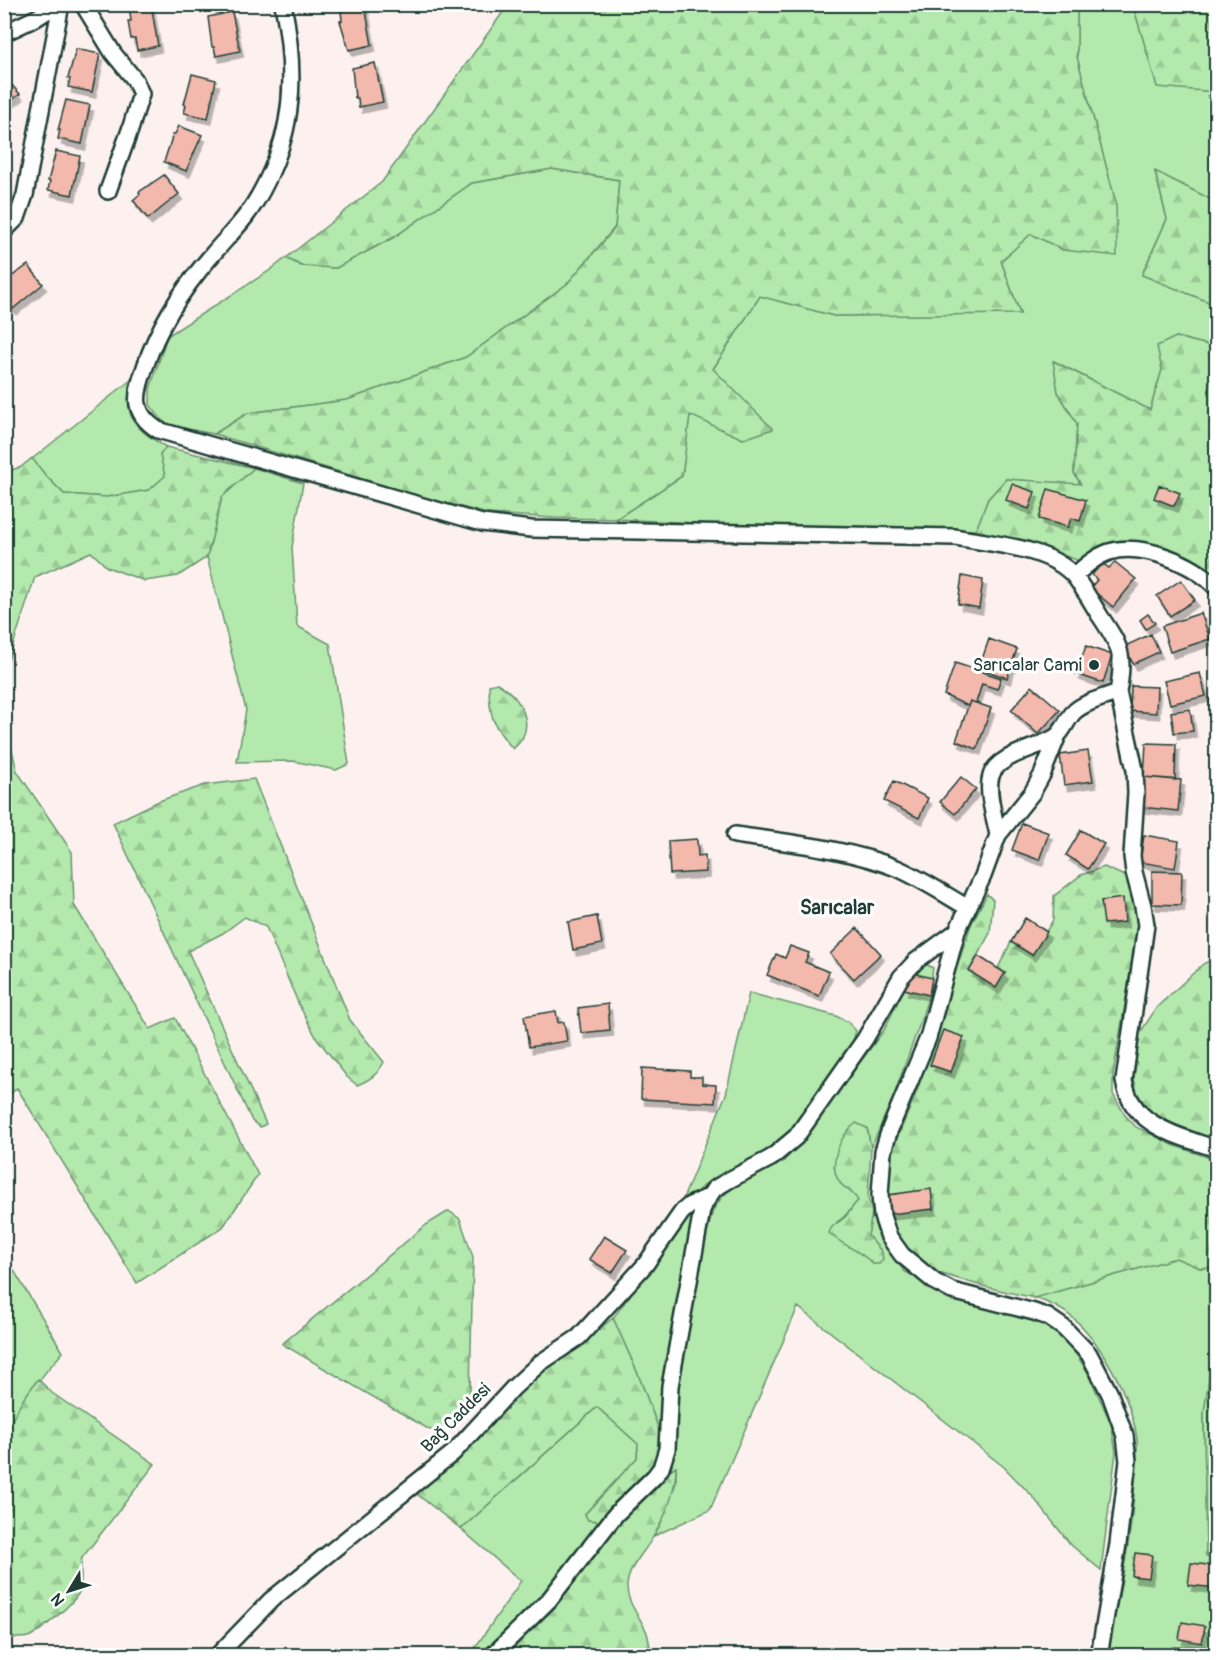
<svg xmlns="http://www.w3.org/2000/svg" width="1221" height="1660" viewBox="0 0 1221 1660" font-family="Pangolin,sans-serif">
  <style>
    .grass { fill: #b3e9ac; stroke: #699370; stroke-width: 1.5 }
    .forest { fill: url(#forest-firs); stroke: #699370; stroke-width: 1.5 }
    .building { fill: #f3b9ad; stroke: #1f3d34; stroke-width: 1.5; filter: url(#shadow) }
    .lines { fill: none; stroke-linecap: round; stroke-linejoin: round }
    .minor-casing { stroke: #1f3d34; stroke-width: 20 }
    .minor { stroke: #fff; stroke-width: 15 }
    .poi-dot { fill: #1f3d34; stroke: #fff; stroke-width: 2 }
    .labels { text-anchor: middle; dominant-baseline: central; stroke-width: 6; stroke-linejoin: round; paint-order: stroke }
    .poi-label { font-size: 18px; fill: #1f3d34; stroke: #fff; text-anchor: end }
    .street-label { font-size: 18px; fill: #1f3d34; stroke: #fff }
    .neighbourhood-label { font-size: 20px; font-weight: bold; fill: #1f3d34; stroke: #fff }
  </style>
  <defs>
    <pattern id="forest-firs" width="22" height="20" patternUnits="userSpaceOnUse" patternTransform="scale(1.5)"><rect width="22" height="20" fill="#b3e9ac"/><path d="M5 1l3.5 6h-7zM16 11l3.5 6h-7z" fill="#9ac995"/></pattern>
    <filter id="shadow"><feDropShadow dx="3.5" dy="6" stdDeviation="0" flood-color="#0004"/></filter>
  </defs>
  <rect width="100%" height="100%" fill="#fdf1ef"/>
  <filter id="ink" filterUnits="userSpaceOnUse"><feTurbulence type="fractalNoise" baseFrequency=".0167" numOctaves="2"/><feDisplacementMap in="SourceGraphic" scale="12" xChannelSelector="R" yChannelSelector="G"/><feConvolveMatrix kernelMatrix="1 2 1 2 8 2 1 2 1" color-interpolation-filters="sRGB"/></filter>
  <g filter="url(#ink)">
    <path class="grass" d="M1077 5H1133L1157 86 1216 92V202L1155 172 1167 219 1142 274 1216 305V347L1176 337 1162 370 1150 410 1054 361 1058 392 1077 424 1074 473 1081 485 1006 479 988 499 976 530 714 524 616 519 682 476 690 414 743 439 772 429 713 369 760 296 834 316 1020 313 1001 261 1031 233 1063 250 1116 203 1077 57Z
      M552 169 619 180 615 227 567 284 466 357 347 400 248 413 214 434 166 425 150 405V389L167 336 269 271 286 258 302 266 336 268 394 237 472 183Z
      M131 380C122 417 135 429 166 447L160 455 166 476 149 490 107 497 64 494 46 476 32 459Z
      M254 468 303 483 292 547 297 626 330 644 349 764 336 770 293 761 237 762 246 710 207 557 222 497Z
      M926 964 933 968 929 995 919 1026 894 1095 871 1148 867 1128 834 1166 840 1183 855 1194 858 1201C850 1208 847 1217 837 1222L851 1247 862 1253 873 1264 882 1252 868 1236 872 1212 887 1248 904 1271 942 1292 1038 1320 1056 1330 1072 1348 1087 1371 1111 1423 1116 1452 1101 1570 1071 1545 1033 1497 1004 1467 798 1307 710 1510 654 1536 676 1483V1467L670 1469 678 1382 706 1237 713 1210 722 1197 735 1186 783 1162 796 1148 884 1030 912 973 916 969Z
      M749 993 836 1016 848 1022 856 1031 853 1041 808 1110 788 1134 758 1156 709 1181 680 1206 726 1094Z
      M691 1213 695 1215 662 1438 638 1374 613 1318Z
      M4 1254 63 1352C39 1378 22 1402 5 1433Z
      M1176 1258 1200 1268 1216 1267V1348L1212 1358 1204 1413 1206 1555 1216 1562V1647H1173L1163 1655H1107C1118 1596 1133 1536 1135 1475 1136 1464 1138 1450 1137 1439 1133 1410 1118 1378 1103 1354 1085 1326 1067 1307 1034 1298Z
      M597 1407 638 1444 637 1458 585 1514 588 1520 599 1521 557 1578 533 1605 483 1655H470L521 1581 461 1529Z"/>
    <path class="forest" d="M508 5H1077V57L1116 203 1117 256 1063 250 1031 234 1001 261 1020 314 834 316 760 296 713 369 773 429 743 439 690 415 682 476 616 519 554 518 488 514 416 495 214 434 248 413 347 400 466 357 567 284 615 228 619 180 552 169 472 183 394 237 336 268 302 266 286 258 382 182Z
      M1133 5H1216V92L1157 87Z
      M1155 171 1216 202V305L1142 275 1167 219Z
      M1176 337 1216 347V587L1209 579 1127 550 1087 564 1042 547 976 530 988 499 1006 479 1081 484 1074 473 1077 424 1058 392 1053 361 1150 410 1162 370 1157 346Z
      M166 447 254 468 222 497 207 557 178 576 145 581 107 567 91 552 35 577 8 661 7 729 17 771 72 852 74 905 150 1029 175 1018 258 1175 223 1227 137 1283 17 1088 5 1099 4 472 21 467 32 458 46 476 64 494 107 497 149 490 165 476 160 455Z
      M497 683C521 697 539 727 513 749 493 727 489 716 489 685Z
      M254 779 350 1020 384 1062C378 1074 370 1080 357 1085L347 1077 316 1037 299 1005 266 927 245 917 223 933 188 951 266 1124 260 1127 252 1121 113 823 159 801 205 785Z
      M1104 867 1125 876 1132 894 1138 928 1113 1074V1094L1125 1115 1136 1127 1173 1145 1216 1160V1267L1200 1268 1176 1258 1034 1298 982 1286 939 1273 915 1256 897 1238 892 1222 888 1195 889 1158 917 1091 970 927 987 894 993 900 990 933 969 971 1005 973 998 968 1011 942 1032 955 1053 920 1054 896 1081 875Z
      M1216 957V1140L1171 1123 1149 1110 1137 1093 1133 1074 1136 1039 1157 1007 1203 964Z
      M856 1123 867 1128 871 1148 868 1198 872 1212 868 1236 882 1252 883 1260 879 1264H873C858 1249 843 1246 829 1233 832 1224 837 1224 844 1218 849 1214 852 1206 858 1201 854 1192 847 1191 841 1184 826 1166 840 1135 856 1123Z
      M449 1211 460 1219 473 1257 470 1392 455 1417 443 1429 430 1430 282 1344 426 1225Z
      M613 1318 638 1374 662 1438 657 1463 645 1478 599 1521 588 1520 585 1514 637 1458 638 1444 597 1407 461 1529 413 1491 525 1381 587 1339Z
      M1216 1348V1562L1206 1556 1204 1413 1212 1358Z
      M38 1379 52 1393 155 1464 82 1558C79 1569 83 1579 80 1590 77 1601 39 1633 28 1637 24 1638 18 1638 14 1638L4 1627 5 1433 24 1398Z
      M676 1466C676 1490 666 1516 653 1537 644 1553 629 1566 627 1585 626 1603 641 1617 647 1633 649 1640 650 1648 652 1655L501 1656C521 1638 541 1621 558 1601 579 1576 596 1548 617 1524 628 1510 641 1501 655 1490 663 1482 666 1471 676 1466Z
      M1216 1646V1655H1163L1173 1647H1216Z"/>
    <path class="building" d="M129 4H151L158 46 137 50 135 39H131L128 21H131Z
      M365 6 372 45 349 50 340 21H342L341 11Z
      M232 12 240 51 216 56 214 47H212L208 17Z
      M76 49 100 54 92 92 68 87 70 79 68 78Z
      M375 63 383 102 359 107 358 98H355L352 68Z
      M192 74 216 80 208 118 184 113 186 105 184 104Z
      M4 77 20 94 4 106Z
      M66 100 90 105 82 144 58 139 60 130H58Z
      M179 126 202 135 186 171 164 162 173 134H175Z
      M56 151 80 156 72 195 48 190 50 181H48Z
      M164 175 179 194 148 219 133 200 140 194 139 192Z
      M28 265 43 284 13 309 4 299V282Z
      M1012 484 1035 492 1029 509 1006 500Z
      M1159 485 1180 493 1174 506 1154 498Z
      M1048 489 1086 500 1080 521 1071 518 1068 527 1039 519Z
      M1115 562 1136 579 1113 607 1090 588 1097 580 1092 575 1102 563 1109 568Z
      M962 576 983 580 979 608 958 604Z
      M1181 580 1195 600 1170 616 1157 596Z
      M1201 613 1210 639 1170 652 1162 626Z
      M1148 614 1155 623 1146 629 1140 620Z
      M1151 634 1159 652 1133 664 1125 646Z
      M989 639 1017 649 1007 678 979 668Z
      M1086 646 1112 655 1103 683 1076 674Z
      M955 663 1001 678 997 689 982 684 976 703 970 701 968 706 944 695Z
      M1200 673 1206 696 1170 704 1164 681Z
      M1032 686 1060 710 1038 734 1011 710Z
      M1131 686 1157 687 1156 713 1130 711Z
      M1216 698V732H1214L1209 699Z
      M970 701 991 708 977 749 956 741Z
      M1190 709 1193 731 1174 733 1171 712Z
      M1146 743 1176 744 1175 780 1144 777Z
      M1088 751 1093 781 1064 785 1060 755Z
      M961 777 976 789 955 814 940 802Z
      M1144 777 1181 780 1178 811 1141 807Z
      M894 781 928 798 919 818 884 801Z
      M1022 823 1049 833 1039 860 1012 850Z
      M1081 830 1104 844 1088 869 1066 855Z
      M1144 835 1179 841 1175 868 1140 862Z
      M697 839 698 856 705 855 706 872 670 874 668 841Z
      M1152 871 1182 872 1181 905 1152 904Z
      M1123 898 1125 922 1104 924 1101 901Z
      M597 916 602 944 573 950 568 922Z
      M1025 918 1047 932 1032 955 1011 942Z
      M857 928 881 954 854 979 830 954Z
      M790 946 809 953 805 962 829 972 819 996 767 975 776 954 785 958Z
      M978 956 1005 973 996 988 969 971Z
      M912 973 932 978 929 995 904 989Z
      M608 1004 610 1030 581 1033 578 1008Z
      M556 1011 558 1023 564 1022 567 1041 529 1047 524 1016Z
      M943 1030 964 1037 951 1072 930 1065Z
      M642 1068 690 1071V1077H702V1084L716 1085 715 1103 641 1099Z
      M931 1189 933 1209 890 1214 888 1195Z
      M604 1236 627 1250 612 1273 589 1259Z
      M1135 1553 1152 1555 1149 1578 1132 1576Z
      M1191 1563 1216 1566V1588L1188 1585Z
      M1182 1622 1205 1626 1202 1643 1179 1639Z"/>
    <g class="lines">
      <defs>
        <path id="minor" d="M83 4 113 53 135 80 141 94 130 130 108 191
          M283 4C293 55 296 108 277 157 269 178 259 199 245 217 235 230 223 242 212 255 183 288 159 324 145 367 136 394 130 412 158 430L482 523 531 529 955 537C991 544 1050 547 1075 577 1084 589 1092 603 1100 616 1121 647 1125 655 1118 692 1104 698 1083 702 1073 713 1067 720 1063 731 1057 736 1041 748 997 754 991 776 986 791 995 819 998 835
          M4 33 36 18 58 4
          M4 231 17 218 25 195 61 4
          M1074 576C1084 567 1095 557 1109 552 1142 542 1193 563 1216 587
          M1118 692 1135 770 1136 793 1132 856 1134 872 1143 906 1146 925 1124 1081C1132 1127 1178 1135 1216 1149
          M735 835C789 843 847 848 899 869 923 880 946 895 968 908
          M957 931 928 1038 890 1129 883 1151 880 1195 882 1216 889 1237 902 1255 935 1282 952 1291 1034 1312 1048 1317 1064 1328 1089 1354 1110 1394 1125 1436 1128 1461 1118 1544 1099 1656
          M217 1656 271 1600 453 1453 513 1388 540 1363 579 1337 645 1265 682 1212 690 1205 708 1197
          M492 1656 549 1600 616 1514 655 1476 661 1468 667 1449 670 1386 702 1210 705 1203 714 1189 729 1180 771 1158 796 1137 865 1039 901 977 916 961 957 931 983 876 998 835 1032 793 1042 775 1058 735"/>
      </defs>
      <use href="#minor" class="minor-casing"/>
      <use href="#minor" class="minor"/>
    </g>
  </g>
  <circle class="poi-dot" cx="1094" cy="665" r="6"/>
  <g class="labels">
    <g class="poi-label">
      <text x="1082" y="665">Sarıcalar Cami</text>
    </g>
    <g class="street-label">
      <text transform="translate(456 1418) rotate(-45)">Bağ Caddesi</text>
    </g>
    <g class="neighbourhood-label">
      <text x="837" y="907">Sarıcalar</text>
    </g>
  </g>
  <rect width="1221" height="1660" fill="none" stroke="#fff" stroke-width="24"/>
  <rect x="12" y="12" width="1197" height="1636" fill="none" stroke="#1f3d34" stroke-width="2" filter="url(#ink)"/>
  <g transform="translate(69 1591) rotate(232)" stroke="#ffffff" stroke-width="4.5" paint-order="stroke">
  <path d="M0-4.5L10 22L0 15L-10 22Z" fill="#1f3d34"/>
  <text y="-9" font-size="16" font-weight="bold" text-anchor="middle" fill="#1f3d34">N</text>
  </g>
</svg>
